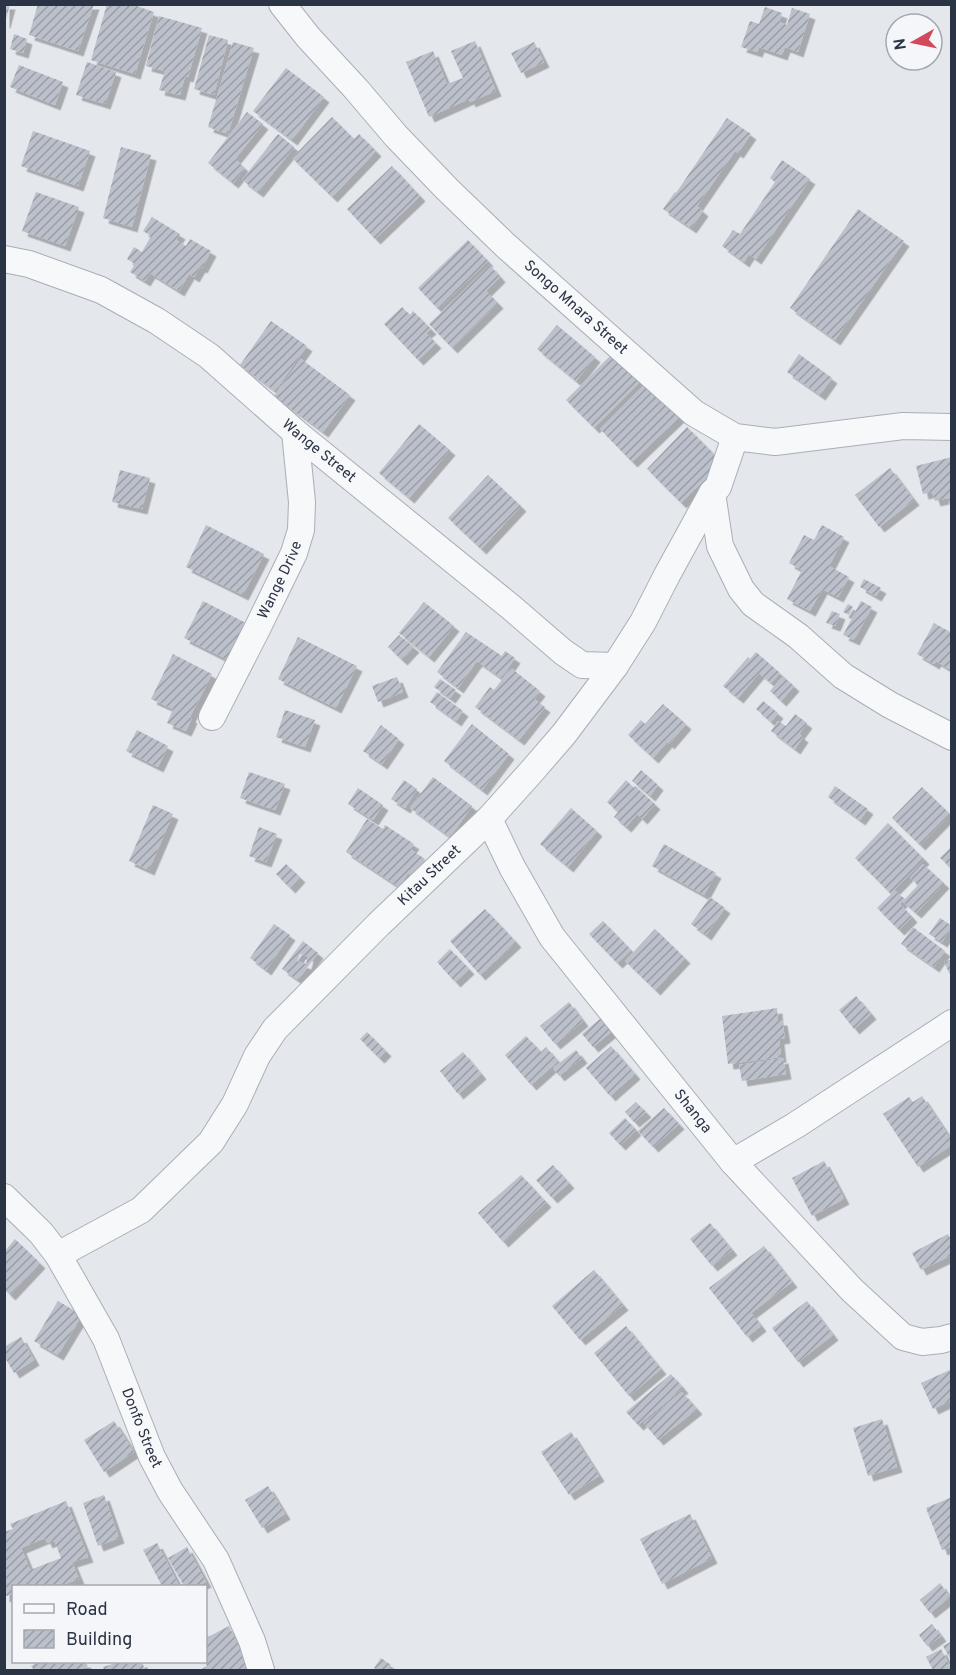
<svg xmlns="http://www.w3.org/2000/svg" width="956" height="1675" viewBox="0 0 956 1675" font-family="Overpass,sans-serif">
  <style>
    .building { fill: url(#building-hatch); fill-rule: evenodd; filter: url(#shadow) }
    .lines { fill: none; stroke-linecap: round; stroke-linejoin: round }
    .street-casing { stroke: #a9aeb7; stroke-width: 28 }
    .street { stroke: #f7f8fa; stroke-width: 26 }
    .labels { text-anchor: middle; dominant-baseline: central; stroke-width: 4.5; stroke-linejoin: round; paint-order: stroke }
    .street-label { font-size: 15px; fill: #2b3445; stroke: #f4f6f9 }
  </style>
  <defs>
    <pattern id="building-hatch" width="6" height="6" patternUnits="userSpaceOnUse" patternTransform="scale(1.5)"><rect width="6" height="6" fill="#bbc0ca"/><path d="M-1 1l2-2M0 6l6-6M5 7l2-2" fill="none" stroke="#989da6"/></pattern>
    <filter id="shadow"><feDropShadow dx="5.5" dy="5.5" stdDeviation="0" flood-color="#0004"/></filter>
  </defs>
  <rect width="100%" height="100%" fill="#e4e7ec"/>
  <path class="building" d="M4 4H10L5 23H4Z
    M38 4H94L78 51 29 35Z
    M107 4H131L154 12 135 74 91 60Z
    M765 7 782 13 779 22 787 25 792 8 810 14 798 52 785 47 782 55 759 47 757 52 741 47 750 21 759 24Z
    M159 16 202 28 188 77 185 76 180 95 159 90 165 71 146 66Z
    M14 34 27 39 23 53 10 49Z
    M209 35 228 40 214 95 194 89Z
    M475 41 496 91 470 102 469 99 429 117 406 62 433 51 447 84 463 78 451 51Z
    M233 42 254 48 228 134 208 127Z
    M534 42 544 62 521 73 511 53Z
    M87 62 116 72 105 104 76 95Z
    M19 65 63 82 55 105 10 87Z
    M286 68 324 97 292 140 253 111Z
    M247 112 263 124 235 159 245 168 233 183 208 163Z
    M332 117 354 139 359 134 376 151 332 197 292 158Z
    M727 118 751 134 738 153 735 151 697 206 703 211 691 228 663 209 675 192 676 193Z
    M33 131 90 151 78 186 21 166Z
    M278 134 294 147 258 192 242 180Z
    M121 147 151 155 132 227 103 218Z
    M782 160 810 179 756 259 749 254 744 262 722 246 733 230 740 234 775 182 770 178Z
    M392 166 420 196 375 239 347 209Z
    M36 192 79 207 65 246 22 231Z
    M858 209 904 241 835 340 790 308Z
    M152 217 180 234 176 240 186 246 190 239 211 251 202 268 200 267 194 277 189 274 179 291 150 273 145 281 130 272 135 264 127 259 134 247 142 252 151 236 143 231Z
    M468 240 488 261 438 309 418 288Z
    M490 265 500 277 486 291 498 303 452 348 429 324Z
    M402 307 410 315 413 311 431 329 426 333 436 343 418 360 384 324Z
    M271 321 307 346 275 391 240 365Z
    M557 325 595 357 576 381 537 349Z
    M615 351 643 379 594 428 566 400Z
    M799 354 832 378 820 395 787 372Z
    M301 359 350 395 323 432 274 396Z
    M646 383 679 417 632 462 600 429Z
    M419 424 450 450 409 498 379 473Z
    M687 427 722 462 681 503 647 469Z
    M952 457V504H949L948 498 935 501 932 492 923 494 916 466Z
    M890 468 914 500 879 527 855 495Z
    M120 470 150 478 142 509 112 502Z
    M488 475 521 506 481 549 448 518Z
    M206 525 264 554 243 595 186 567Z
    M822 525 844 537 829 566 849 577 838 597 822 589 810 611 787 599 802 570 789 563 804 535 814 540Z
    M864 579 881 588 876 596 860 587Z
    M203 601 248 624 230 661 184 638Z
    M861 601 872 607 854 640 843 635Z
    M424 602 454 626 429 657 399 633Z
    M848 604 853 607 849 615 843 612Z
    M832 611 840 614 835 626 826 623Z
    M934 623 952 633V665L949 669 936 661 934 664 917 654Z
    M466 632 502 656 505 651 515 658 501 678 477 661 458 688 437 672Z
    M399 635 414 647 402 660 388 647Z
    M298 637 357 666 336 708 278 679Z
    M756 652 780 673 771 683 759 673 738 698 723 686 748 657 750 659Z
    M173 654 212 674 190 717 192 718 186 731 167 723 173 709 151 699Z
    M511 668 540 691 534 699 545 707 519 740 475 707 490 687 494 690Z
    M783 676 794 686 781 701 770 691Z
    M397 677 403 692 378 702 372 686Z
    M440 679 456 690 450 698 434 687Z
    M437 692 463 711 456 721 430 702Z
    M763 701 778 713 771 722 756 709Z
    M663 704 686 724 669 744 667 742 653 758 628 735 641 720 645 724Z
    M285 710 315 720 305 747 276 737Z
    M795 714 807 723 799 734 803 737 795 749 771 731 778 721 786 726Z
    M472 724 509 754 482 790 444 761Z
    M381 725 399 739 382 764 363 751Z
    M137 730 168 746 158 767 126 751Z
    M641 770 658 785 650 796 632 781Z
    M249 772 285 784 275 810 240 798Z
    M433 777 472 806 450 837 410 808Z
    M404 780 417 789 405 808 391 799Z
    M626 780 634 788 635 786 655 804 642 819 637 814 626 827 614 817 618 812 607 802Z
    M835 786 868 809 860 820 828 797Z
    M922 787 950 814 920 845 892 818Z
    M358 788 383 805 373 820 348 804Z
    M153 805 173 814 149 870 129 861Z
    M571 808 597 831 568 867 540 844Z
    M367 819 383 829 385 825 414 844 410 849 425 859 413 877 408 873 399 887 346 852Z
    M888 823 924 859 894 890 905 899 918 885 910 878 923 864 944 883 916 913 902 901 900 904 912 917 899 930 877 908 891 894 855 858Z
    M259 827 277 834 266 862 249 856Z
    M664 844 716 873 704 895 652 866Z
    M952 846V865L950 867 940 858Z
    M286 864 300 877 290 888 276 874Z
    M710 897 725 908 706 935 691 924Z
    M485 909 516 942 480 975 450 941Z
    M940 918 952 926 942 942 929 934Z
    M603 921 631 950 617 963 589 934Z
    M274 924 290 935 266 970 250 958Z
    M913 927 945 951 934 967 901 944Z
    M655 929 685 958 655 990 625 961Z
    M303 941 318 953 298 980 282 969ZM300 954 308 956 306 964 297 961Z
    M450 949 469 969 455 982 437 962Z
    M952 959V979L944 962Z
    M856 996 871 1014 854 1029 839 1010Z
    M569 1002 583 1021 555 1044 540 1026Z
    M777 1008 778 1020H782L785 1038 779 1039 781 1057 728 1064 722 1016Z
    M601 1018 612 1031 593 1047 582 1034Z
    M367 1032 386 1051 379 1058 360 1039Z
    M526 1036 541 1052 546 1047 558 1061 531 1085 505 1055Z
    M611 1046 635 1074 610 1096 586 1068Z
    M576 1050 582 1058 559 1076 553 1068Z
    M463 1052 481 1074 458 1094 440 1071Z
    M783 1058 786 1074 742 1081 739 1065Z
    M922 1096 952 1141V1145L918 1167 883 1114 909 1097 913 1102Z
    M636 1102 646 1112 634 1122 625 1112Z
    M664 1108 679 1124 653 1147 638 1131Z
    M625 1118 636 1130 620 1145 609 1133Z
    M824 1161 844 1199 812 1216 792 1178Z
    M553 1165 569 1183 552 1198 536 1180Z
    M521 1175 546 1202 503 1242 478 1213Z
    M710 1223 732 1250 712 1266 690 1239Z
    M948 1234 952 1241V1255L921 1270 912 1253Z
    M15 1239 40 1263 10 1295 5 1290V1251Z
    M764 1246 792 1282 751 1313 761 1326 747 1337 709 1288Z
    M594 1270 623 1305 580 1340 552 1306Z
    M58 1301 82 1315 58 1355 34 1341Z
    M807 1301 833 1335 798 1362 772 1328Z
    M626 1326 661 1369 629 1396 594 1353Z
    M21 1337 34 1360 14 1373 4 1356V1347Z
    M952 1369V1400L933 1409 921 1383Z
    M671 1374 683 1388 638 1425 626 1412Z
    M682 1392 697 1409 658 1440 644 1423Z
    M882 1419 897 1467 868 1476 853 1428Z
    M114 1421 134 1452 104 1472 84 1440Z
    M571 1432 599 1476 569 1495 541 1452Z
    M268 1486 285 1514 262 1528 245 1500Z
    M104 1495 119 1538 98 1546 83 1503Z
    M952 1497V1546L942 1550 926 1508Z
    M66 1501 88 1557 72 1562 79 1579 59 1586H36L35 1585 31 1586H14V1593L4 1597V1532L13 1529 10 1524ZM45 1538 47 1543 54 1540 61 1558 30 1570 21 1548Z
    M690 1514 712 1558 662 1584 640 1539Z
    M157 1543 179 1586H162L143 1550Z
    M187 1547 206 1582 198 1586H184L168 1558Z
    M940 1583 950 1597 930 1613 920 1600Z
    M932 1624 941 1636 927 1646 919 1635Z
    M229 1626 249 1666 240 1670H200L207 1666 205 1662 206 1638Z
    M952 1641V1662L943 1646Z
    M941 1649 952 1670H933L926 1657Z
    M381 1658 391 1665 388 1670H378L374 1668Z
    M38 1662H85L88 1666 80 1670H34L31 1666Z
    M119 1662H142L145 1670H104L103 1667Z"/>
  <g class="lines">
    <defs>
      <g id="street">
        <path id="s1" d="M282 4 308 37 356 89 396 136 447 189 505 245 694 413 735 437 775 442 903 426 952 427"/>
        <path id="s2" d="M4 259 29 264 101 290 157 321 209 356 295 432 512 608 563 652 582 665 615 666"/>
        <path d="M712 493 720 546 741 589 753 604 798 636 843 676 890 705 952 737"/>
        <path id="s3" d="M212 717 257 629 294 553 301 530 302 502 295 432"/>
        <path id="s4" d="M489 819 512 867 552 937 733 1162 852 1290 903 1337 922 1342 941 1340 952 1337"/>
        <path d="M733 1162 796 1125 952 1023"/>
        <path id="s5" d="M4 1197 41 1233 58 1255 106 1339 152 1457 170 1491 216 1560 252 1641 261 1670"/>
        <path id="s6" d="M58 1255 141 1210 211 1142 235 1104 257 1056 275 1029 379 924 489 819 532 771 564 734 615 666 643 622 667 575 712 493 718 487 735 437"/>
      </g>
    </defs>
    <use href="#street" class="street-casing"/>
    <use href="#street" class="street"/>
  </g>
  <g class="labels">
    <g class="street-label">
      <text stroke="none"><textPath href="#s1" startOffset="423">Songo Mnara Street</textPath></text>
      <text stroke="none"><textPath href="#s2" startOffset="374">Wange Street</textPath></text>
      <text stroke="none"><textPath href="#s3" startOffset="153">Wange Drive</textPath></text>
      <text stroke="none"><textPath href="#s6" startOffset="540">Kitau Street</textPath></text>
      <text stroke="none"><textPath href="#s4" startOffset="358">Shanga</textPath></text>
      <text stroke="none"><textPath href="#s5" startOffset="272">Donfo Street</textPath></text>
    </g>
  </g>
  <rect width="956" height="1675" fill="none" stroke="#2b3445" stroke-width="12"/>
  <rect x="12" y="1585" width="195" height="78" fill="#f4f6f9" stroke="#a4a8b1" stroke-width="1.5"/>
  <rect x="24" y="1604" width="30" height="9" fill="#f7f8fa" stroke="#a4a8b1" stroke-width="1.5"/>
  <text x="66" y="1615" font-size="18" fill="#2b3445">Road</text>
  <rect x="24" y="1630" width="30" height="18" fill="url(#building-hatch)" stroke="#a4a8b1" stroke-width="1.5"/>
  <text x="66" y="1645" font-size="18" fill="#2b3445">Building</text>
  <g transform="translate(914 42) rotate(261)"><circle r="28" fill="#f4f6f9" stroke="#a4a8b1" stroke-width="1.5"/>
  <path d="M0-4.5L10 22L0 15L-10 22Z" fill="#d1495b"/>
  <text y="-9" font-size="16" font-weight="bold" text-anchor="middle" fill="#2b3445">N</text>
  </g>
</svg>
